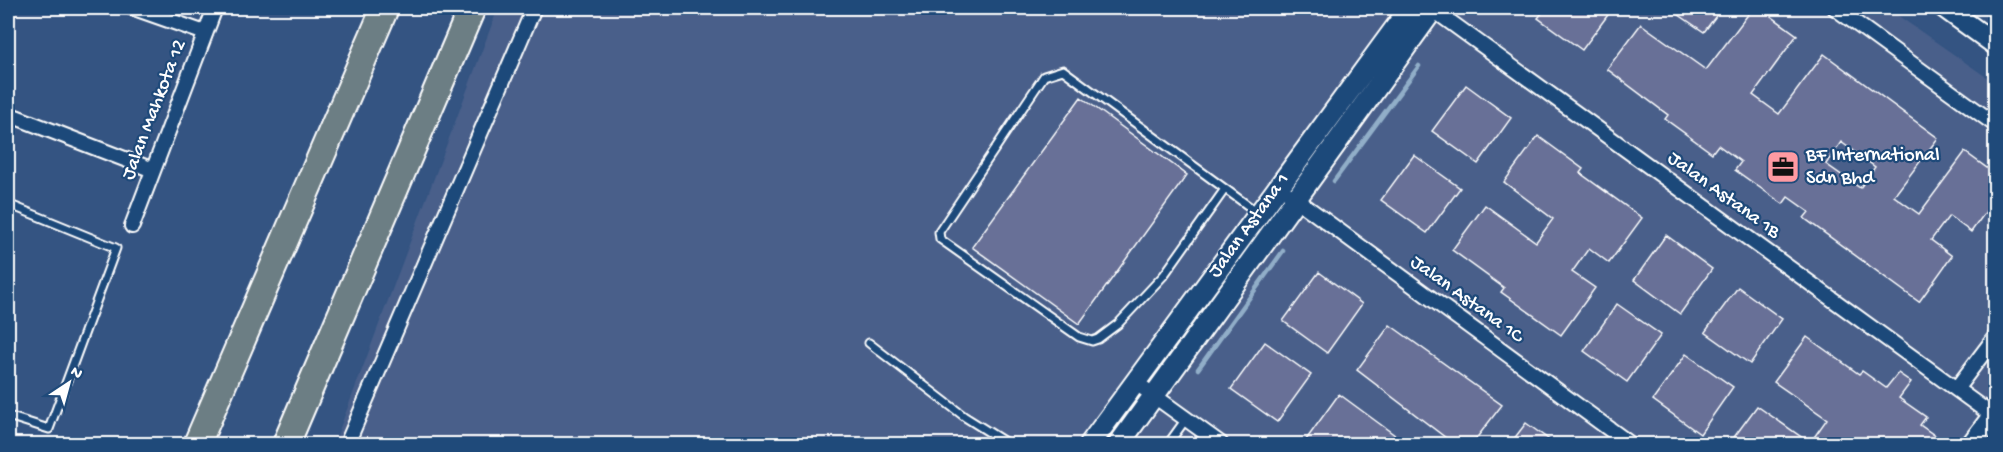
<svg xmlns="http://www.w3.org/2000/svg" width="2003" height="452" viewBox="0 0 2003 452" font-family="'Gochi Hand',sans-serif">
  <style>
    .built { fill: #485f8a }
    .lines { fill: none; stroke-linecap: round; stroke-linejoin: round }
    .stream { stroke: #91aec8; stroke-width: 4.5 }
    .building { fill: #687097; stroke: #fff; stroke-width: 1.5; fill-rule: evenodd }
    .lane-casing { stroke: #fff; stroke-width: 11 }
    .street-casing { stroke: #fff; stroke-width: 18 }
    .secondary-casing { stroke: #fff; stroke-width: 24 }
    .highway-casing { stroke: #fff; stroke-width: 30 }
    .lane { stroke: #1f4a7a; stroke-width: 7 }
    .street { stroke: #1f4a7a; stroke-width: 14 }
    .secondary { stroke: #1f4a7a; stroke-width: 20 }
    .highway { stroke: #6c7e84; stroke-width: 26 }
    .labels { text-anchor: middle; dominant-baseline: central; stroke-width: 4.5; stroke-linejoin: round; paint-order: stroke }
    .street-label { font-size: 20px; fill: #fff; stroke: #1f4a7a }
    .poi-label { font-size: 20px; fill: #fff; stroke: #1f4a7a; text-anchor: start }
  </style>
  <rect width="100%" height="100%" fill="#345482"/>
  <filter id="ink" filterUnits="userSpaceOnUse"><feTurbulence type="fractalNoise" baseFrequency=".0167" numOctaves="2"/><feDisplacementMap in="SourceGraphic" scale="12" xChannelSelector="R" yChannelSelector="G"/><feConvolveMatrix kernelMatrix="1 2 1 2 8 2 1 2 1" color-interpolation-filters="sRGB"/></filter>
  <g filter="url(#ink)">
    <path class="built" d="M498 8H1887L1995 83V444H334Z"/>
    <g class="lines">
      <path class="stream" d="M1334 181 1419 66
        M1198 369 1283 251
        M1143 444 1146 441"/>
    </g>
    <path class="building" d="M1546 8H1613L1582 50 1538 18Z
      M1669 8H1722L1704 32Z
      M1753 8H1760L1797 35 1753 95 1779 114 1824 54 1938 138 1894 196 1919 214 1965 152 1995 174V199L1971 232 1949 216 1931 240 1952 256 1919 302 1804 218 1809 212 1788 197 1783 204 1735 170 1741 162 1718 145 1712 153 1665 119 1668 115 1607 69 1641 24 1706 70ZM1841 142 1875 167 1860 188 1826 164Z
      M1466 85 1511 118 1478 164 1432 131Z
      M1081 97 1187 175 1079 324 972 247Z
      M1538 136 1583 169 1580 173 1642 218 1609 263 1589 248 1572 272 1595 288 1561 335 1501 292 1504 288 1452 250 1485 205 1536 242 1553 219 1504 182Z
      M1414 155 1460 188 1427 233 1381 200Z
      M1666 235 1712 269 1680 314 1634 280Z
      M1319 272 1362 304 1327 353 1283 321Z
      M1738 287 1782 319 1750 364 1705 332Z
      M1617 304 1661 335 1627 382 1584 351Z
      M1390 325 1502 405 1472 444H1454L1357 370Z
      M1807 337 1859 374 1862 371 1886 388 1898 373 1911 382 1899 398 1926 417 1920 425 1947 444H1729L1757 406 1810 443 1827 419 1774 382Z
      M1265 342 1311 375 1277 422 1231 389Z
      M1686 354 1733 387 1700 434 1653 400Z
      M1339 394 1384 427 1407 444H1303Z
      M1526 423 1555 444H1510Z"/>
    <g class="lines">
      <defs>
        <path id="lane" d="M1225 189 1164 275 1118 324 1098 339 1092 341 1079 337 940 239 939 232 1044 76 1063 70 1258 213
          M8 204 116 248 49 429 8 416
          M869 343 965 417 1008 444
          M1168 444 1186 419"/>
        <path id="street" d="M134 8 205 33
          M1431 8 1996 418
          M1835 8 1996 125
          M8 114 153 170
          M1290 195 1630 444
          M132 226 215 8
          M1135 382 1221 444
          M1956 389 1996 336
          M347 444 534 8"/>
        <path id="secondary" d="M1945 8 1996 45
          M1090 444 1410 8
          M1119 444 1434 8
          M1972 444 1996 412"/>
        <path id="highway" d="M197 444 385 8
          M286 444 472 8"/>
      </defs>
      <use href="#lane" class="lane-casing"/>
      <use href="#street" class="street-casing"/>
      <use href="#secondary" class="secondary-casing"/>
      <use href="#highway" class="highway-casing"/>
      <use href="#lane" class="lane"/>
      <use href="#street" class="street"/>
      <use href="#secondary" class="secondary"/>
      <use href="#highway" class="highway"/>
    </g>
  </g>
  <defs>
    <symbol id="office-square" viewBox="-11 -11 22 22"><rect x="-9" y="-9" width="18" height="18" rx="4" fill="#ff9aa2" stroke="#1f4a7a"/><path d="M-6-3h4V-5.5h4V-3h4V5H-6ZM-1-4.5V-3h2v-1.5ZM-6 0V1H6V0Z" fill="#111"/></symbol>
  </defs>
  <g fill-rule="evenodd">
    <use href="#office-square" x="1764" y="148" width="38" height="38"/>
  </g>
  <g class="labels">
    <g class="street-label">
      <text transform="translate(155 110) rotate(-69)">Jalan Mahkota 12</text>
      <text transform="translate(1723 196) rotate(36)">Jalan Astana 1B</text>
      <text transform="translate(1250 226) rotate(-54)">Jalan Astana 1</text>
      <text transform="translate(1466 300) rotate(36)">Jalan Astana 1C</text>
    </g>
    <g class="poi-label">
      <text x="1806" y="156">BF International<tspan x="1806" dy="23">Sdn Bhd</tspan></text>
    </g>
  </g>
  <rect width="2003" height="452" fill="none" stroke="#1f4a7a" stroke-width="30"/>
  <rect x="15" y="15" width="1973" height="422" fill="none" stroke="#fff" stroke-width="2" filter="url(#ink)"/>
  <g transform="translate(69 383) rotate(36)" stroke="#1f4a7a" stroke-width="4.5" paint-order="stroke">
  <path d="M0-4.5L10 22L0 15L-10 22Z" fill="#ffffff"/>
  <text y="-9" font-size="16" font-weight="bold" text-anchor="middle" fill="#ffffff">N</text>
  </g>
</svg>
